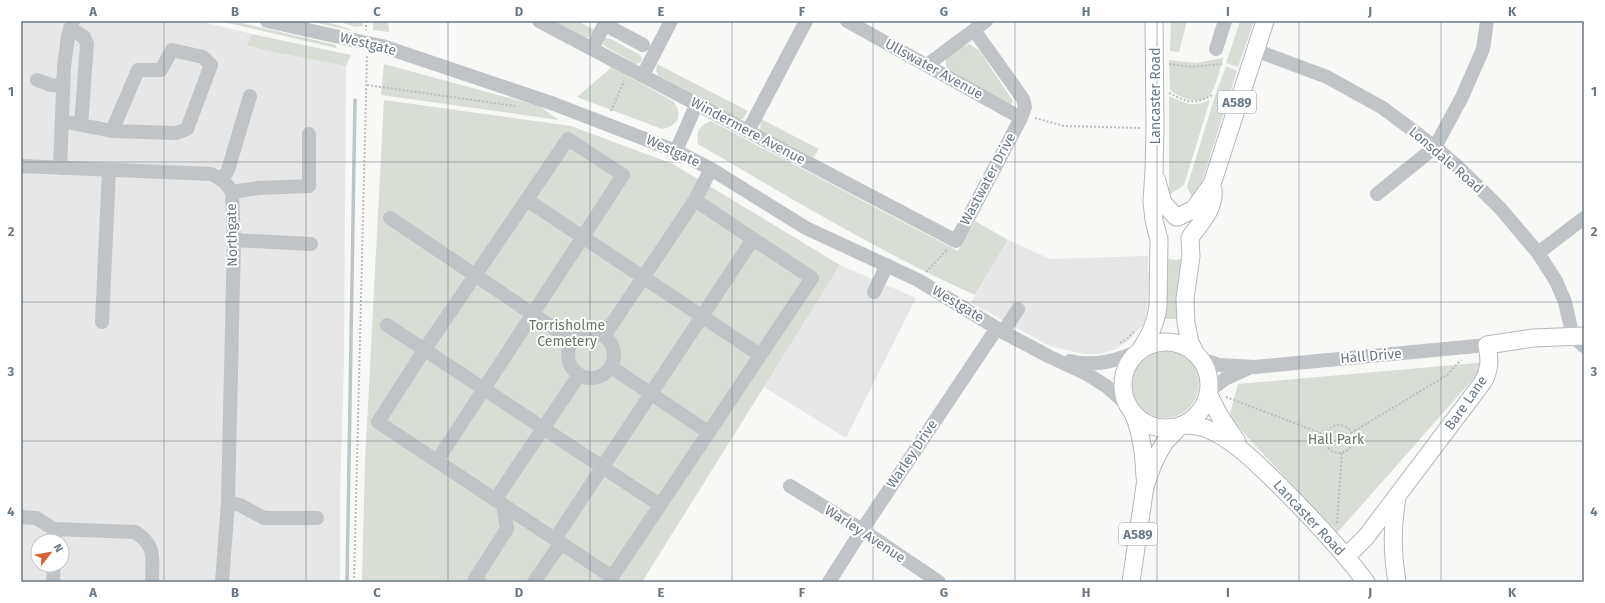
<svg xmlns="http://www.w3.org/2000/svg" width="1605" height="603" viewBox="0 0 1605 603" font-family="'Fira Sans',sans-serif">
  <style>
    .built { fill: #e6e7e6; fill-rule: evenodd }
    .green { fill: #d8ddd5 }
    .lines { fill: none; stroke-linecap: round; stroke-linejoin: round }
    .stream { stroke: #bbc5ca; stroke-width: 3.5 }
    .major-casing { stroke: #b4b8bb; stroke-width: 19 }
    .path { stroke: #babdbf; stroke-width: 2; stroke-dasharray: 2 2; stroke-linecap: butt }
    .minor { stroke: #c0c4c7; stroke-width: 14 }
    .major { stroke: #fff; stroke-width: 17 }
    .minor-bridge { stroke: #c0c4c7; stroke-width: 14 }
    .grid { fill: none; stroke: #6a7884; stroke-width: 1; stroke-opacity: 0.55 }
    .labels { text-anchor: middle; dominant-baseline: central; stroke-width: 4; stroke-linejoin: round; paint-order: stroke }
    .shield { fill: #fff; stroke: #97a0a9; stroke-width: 1 }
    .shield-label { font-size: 13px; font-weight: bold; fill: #6a7884 }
    .street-label { font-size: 14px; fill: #6a7884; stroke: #fff }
    .park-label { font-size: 14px; fill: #667764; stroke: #fff }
    .neatline { fill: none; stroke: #6a7884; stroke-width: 1.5 }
    .grid-label { font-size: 13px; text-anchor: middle; font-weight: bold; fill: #6a7884 }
  </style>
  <rect width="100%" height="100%" fill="#f8f8f6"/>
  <path class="built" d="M21 21H199L252 34 247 45 262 50 346 66 344 360 340 494V582H21ZM38 541H62V565H38Z
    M1008 240 1050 259 1148 256 1149 284 1147 312 1144 324 1127 342 1114 350 1100 354H1084L1050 346 971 303Z
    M840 265 916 298 846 438 764 387Z"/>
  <path class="green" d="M219 21H233L336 45V48Z
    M309 21C324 21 339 24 353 31Z
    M338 21H363V26L355 27Z
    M373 21H388L389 32 373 30Z
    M554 21H577L595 30 590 37 585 39Z
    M1171 21H1187L1179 52 1170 51Z
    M1240 21H1254L1238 67 1226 63Z
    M252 34 351 55 346 66 262 50 247 45Z
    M605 38 611 39 640 55 642 58 641 62 636 64 603 45Z
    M969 44 979 50 1013 101 1010 105 946 69V59L955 50Z
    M1223 58C1220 69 1217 82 1212 92 1203 108 1180 98 1170 90L1169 60 1196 63Z
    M384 64 539 106 559 120 381 95Z
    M657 64 748 111 743 119H736L659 77 656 71Z
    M1226 66 1237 71 1201 185 1193 199 1187 187 1215 96Z
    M612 67 674 102C683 116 678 126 662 129L577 97Z
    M1169 96C1185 103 1193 108 1210 100L1184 185 1169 195Z
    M384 100 571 126 673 164 840 265 642 582H362L365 462Z
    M761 119 819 149 813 157 760 130Z
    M711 121 958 251 975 221 1008 240 975 295C879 252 789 197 698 144 696 131 699 126 711 121Z
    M1165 258 1174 260 1183 259 1178 319H1163Z
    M1131 384a34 34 0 1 1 68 0a34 34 0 1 1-68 0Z
    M1488 362 1337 533 1229 417 1238 384Z"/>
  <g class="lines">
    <path class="stream" d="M347 582 355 100"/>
    <defs>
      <path id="major" d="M1154 21 1155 127 1154 171 1152 201 1154 220 1158 236
        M1157 181 1163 203 1176 217
        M1178 217 1194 209 1212 184 1265 21
        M1191 236C1201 223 1215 208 1213 190
        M1190 238 1191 256 1185 299 1186 323 1190 342 1195 353
        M1123 385a43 43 0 1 1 86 0a43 43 0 1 1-86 0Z
        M1141 349C1150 335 1156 323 1158 306L1159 239
        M1208 393 1219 415 1237 442
        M1133 413C1142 434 1144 455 1145 477
        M1182 425C1192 425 1203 426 1212 431 1237 443 1256 463 1276 482 1308 514 1339 546 1366 582
        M1346 557 1366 537 1483 382C1490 370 1490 359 1487 345L1533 338 1584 336
        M1131 582 1145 486 1153 464 1159 452 1165 442 1180 426
        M1397 582C1392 554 1392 526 1397 498"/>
    </defs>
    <use href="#major" class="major-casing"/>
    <path class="path" d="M366 21V30
      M1169 64 1192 67 1222 64
      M367 85 515 106
      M1169 93C1188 103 1195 105 1214 94
      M611 111 624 81
      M1035 118 1064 126 1142 128
      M926 272 947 250
      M1120 343 1128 338 1135 330
      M1226 397 1326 435
      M1325 439a14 14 0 1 1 28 0a14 14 0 1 1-28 0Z
      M1351 433 1447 375 1461 360
      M1337 523 1342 453
      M354 582 367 56"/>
    <path class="minor" d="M267 21 353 40
      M539 21 956 241 1021 118 1025 107 1023 99 974 30
      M847 21 1021 118
      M604 24 643 45
      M70 28 84 37 87 44 81 125
      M382 46 554 104 676 151 711 169 806 228 918 280 1003 332 1048 356 1087 374 1106 386 1122 400 1132 411
      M592 49 606 21
      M1216 49 1225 21
      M1255 50 1327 77 1383 108 1435 147 1457 166 1500 208 1538 253 1556 281 1565 302 1573 337 1584 346
      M927 65 986 21
      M643 75 671 21
      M37 80 51 85 63 86
      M62 121 112 131 176 133 187 129 211 65 203 57 172 50 161 70H138L112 131
      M748 131 806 21
      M676 151 697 103
      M21 166 211 174C221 178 227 183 232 192L234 240 228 502 222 582
      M60 168 64 67 68 36 73 21
      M222 180 228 170 250 96
      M232 192 258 188 309 186V134
      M1377 194 1435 147 1462 97 1483 49 1487 21
      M527 200 760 355
      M695 200 753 239
      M390 218 573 341
      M234 240 311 244
      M1538 253 1584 218
      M874 292 887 265
      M102 322 109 170
      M387 325 660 505
      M1003 332 1018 309
      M568 355a23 23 0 1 1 46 0a23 23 0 1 1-46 0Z
      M604 336 695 200 711 169
      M1199 358 1219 365 1255 367 1487 345
      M1070 361C1095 367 1116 361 1139 351
      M611 367 708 432
      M1208 392 1225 379 1247 369
      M437 461 623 175 568 139 425 349 378 422 612 577 812 278 753 239 555 539
      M790 486 862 530 939 582
      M495 500 579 375
      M228 502 240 505 264 518H317
      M21 517 36 518 54 529 135 532C157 546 152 559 152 582
      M54 541V529
      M53 582 54 565
      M480 582 475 579 507 529 503 505
      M534 582 561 543
      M829 582 862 530 997 328"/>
    <use href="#major" class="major"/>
    <path class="minor-bridge" d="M353 40 382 46"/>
  </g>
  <path class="grid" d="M164 21V582M306 21V582M448 21V582M590 21V582M732 21V582M873 21V582M1015 21V582M1157 21V582M1299 21V582M1441 21V582M21 162H1584M21 302H1584M21 441H1584"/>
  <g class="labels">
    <g class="shield">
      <rect x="1218" y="91" width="38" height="22" rx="3"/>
      <rect x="1119" y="523" width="38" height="22" rx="3"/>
    </g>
    <g class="shield-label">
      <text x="1237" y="102">A589</text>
      <text x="1138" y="534">A589</text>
    </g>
    <g class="street-label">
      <text transform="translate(368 44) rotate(14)">Westgate</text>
      <text transform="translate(934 69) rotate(29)">Ullswater Avenue</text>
      <text transform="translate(1155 96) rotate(-90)">Lancaster Road</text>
      <text transform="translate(748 131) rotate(28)">Windermere Avenue</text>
      <text transform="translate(673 151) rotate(25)">Westgate</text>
      <text transform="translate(1446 160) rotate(41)">Lonsdale Road</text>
      <text transform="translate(988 179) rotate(-62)">Wastwater Drive</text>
      <text transform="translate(232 235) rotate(-91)">Northgate</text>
      <text transform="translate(958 304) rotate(31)">Westgate</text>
      <text transform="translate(1371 356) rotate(-5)">Hall Drive</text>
      <text transform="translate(1466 403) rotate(-55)">Bare Lane</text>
      <text transform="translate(912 454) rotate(-56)">Warley Drive</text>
      <text transform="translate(1309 518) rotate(47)">Lancaster Road</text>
      <text transform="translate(865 534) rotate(33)">Warley Avenue</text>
    </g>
    <g class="park-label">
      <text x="567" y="325">Torrisholme<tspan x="567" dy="16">Cemetery</tspan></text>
      <text x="1336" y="439">Hall Park</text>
    </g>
  </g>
  <rect width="1605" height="603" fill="none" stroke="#ffffff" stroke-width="44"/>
  <g transform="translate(50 553) rotate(59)"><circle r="19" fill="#ffffff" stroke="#c3c9ce"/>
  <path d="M0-3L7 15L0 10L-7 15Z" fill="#d66238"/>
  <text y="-6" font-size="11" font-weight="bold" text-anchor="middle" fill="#6a7884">N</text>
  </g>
  <rect x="22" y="22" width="1561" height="559" class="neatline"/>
  <g class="grid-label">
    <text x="93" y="16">A</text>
    <text x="235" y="16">B</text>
    <text x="377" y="16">C</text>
    <text x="519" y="16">D</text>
    <text x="661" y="16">E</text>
    <text x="802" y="16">F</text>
    <text x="944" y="16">G</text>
    <text x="1086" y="16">H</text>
    <text x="1228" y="16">I</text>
    <text x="1370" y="16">J</text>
    <text x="1512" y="16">K</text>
    <text x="11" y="96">1</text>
    <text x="1594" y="96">1</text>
    <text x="11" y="236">2</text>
    <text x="1594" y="236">2</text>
    <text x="11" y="376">3</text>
    <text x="1594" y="376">3</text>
    <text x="11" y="516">4</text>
    <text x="1594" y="516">4</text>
    <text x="93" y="597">A</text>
    <text x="235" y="597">B</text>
    <text x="377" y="597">C</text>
    <text x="519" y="597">D</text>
    <text x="661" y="597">E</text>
    <text x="802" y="597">F</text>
    <text x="944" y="597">G</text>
    <text x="1086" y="597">H</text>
    <text x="1228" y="597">I</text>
    <text x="1370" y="597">J</text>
    <text x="1512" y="597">K</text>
  </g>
</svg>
